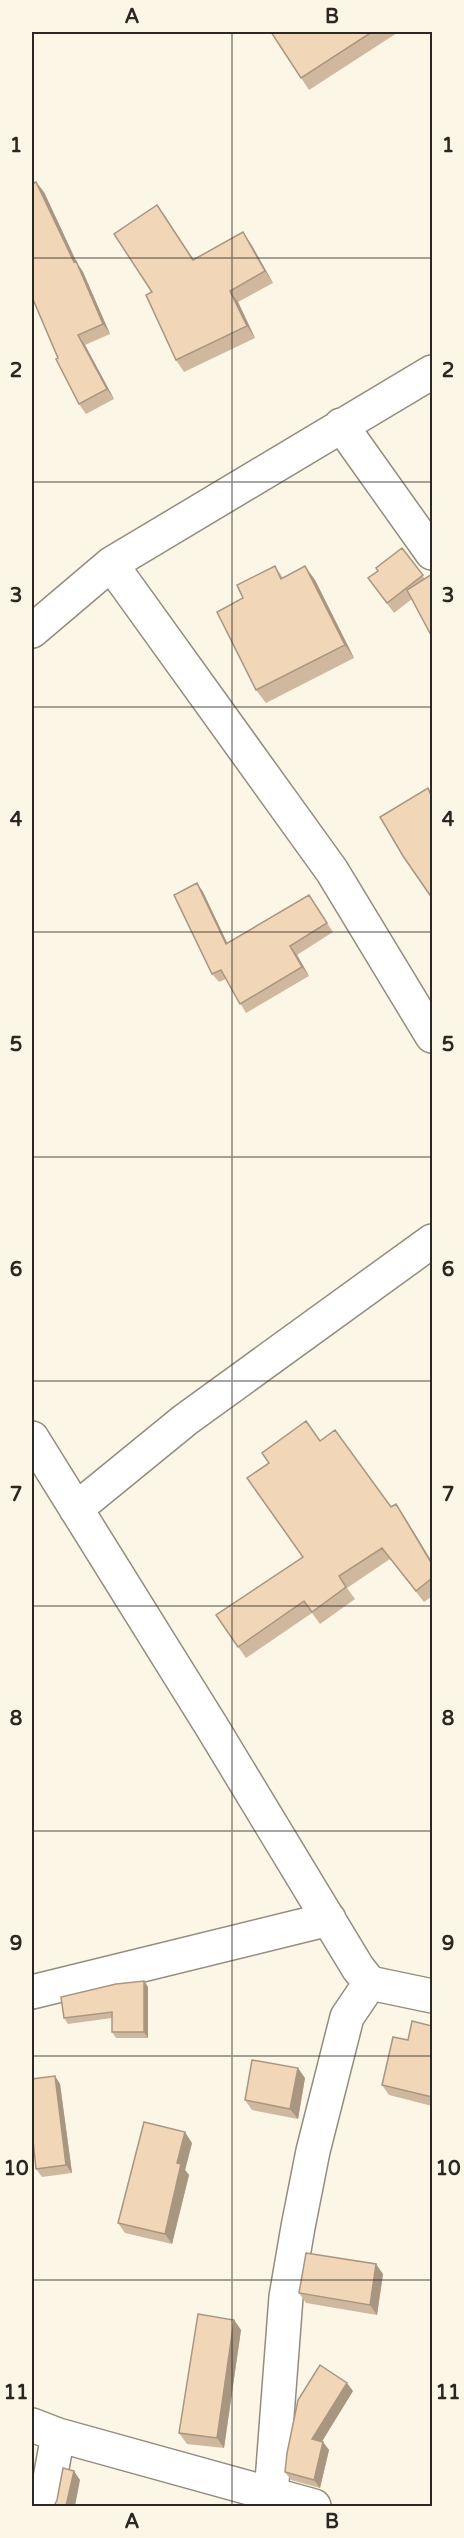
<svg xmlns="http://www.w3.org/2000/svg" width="464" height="2538" viewBox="0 0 464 2538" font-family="'Varela Round',sans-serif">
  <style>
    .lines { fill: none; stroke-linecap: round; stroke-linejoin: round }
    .minor-casing { stroke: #938d7f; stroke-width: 36 }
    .minor { stroke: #fff; stroke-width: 33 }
    .wall { fill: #cfb89e }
    .shaded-wall { fill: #a99681 }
    .building { fill: #f1d6b8; stroke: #a99681; stroke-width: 1.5 }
    .grid { fill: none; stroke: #2b2823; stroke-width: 1.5; stroke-opacity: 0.55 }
    .neatline { fill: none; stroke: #2b2823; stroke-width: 2 }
    .grid-label { font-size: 20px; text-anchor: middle; font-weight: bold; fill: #2b2823 }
  </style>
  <rect width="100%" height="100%" fill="#fcf6e6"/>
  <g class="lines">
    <defs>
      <path id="minor" d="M341 425 432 553
        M111 564 332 871 432 1036
        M32 631 111 564 432 372
        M32 1438 212 1727 358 1968 370 1983 432 1996
        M76 1509 185 1420 432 1241
        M32 1992 329 1919
        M32 2425 58 2435
        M271 2495 286 2297 298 2227 313 2151 347 2017 370 1983
        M45 2506 58 2435 314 2506"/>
    </defs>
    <use href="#minor" class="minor-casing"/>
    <use href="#minor" class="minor"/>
  </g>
  <path class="wall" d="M271 32H396L397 33 309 90Z
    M44 192 77 263 83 272 110 334 85 345 114 399 86 414 79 404 58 358Z
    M165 216 194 260 251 244 273 283 238 302 255 338 184 372 176 360 152 292Z
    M402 548 425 579 412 599 394 613 368 578 378 571Z
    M275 566 283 578 315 580 354 658 266 703 256 690 243 598Z
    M197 883 203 892 227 943 309 895 333 932 297 955 309 976 246 1013 226 979 219 982 212 974Z
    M320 1440 391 1507 404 1516 432 1562V1596L424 1602 390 1559 347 1588 355 1599 320 1624 312 1613 246 1658 216 1615 303 1557Z
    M144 1981 148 1987V2038H116L112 2032V2018L68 2024 64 2018Z
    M432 2026V2106L389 2095 382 2085 408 2040Z
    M55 2076 60 2084 72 2173 42 2177 36 2169Z
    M305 2078 298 2119 252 2110 245 2100Z
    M192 2143 185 2170 189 2175 172 2244 125 2233 118 2223Z
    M383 2274 377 2315 306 2303 299 2293Z
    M234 2320 241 2330 224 2448 187 2444 179 2433Z
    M353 2391 322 2441 329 2450 320 2488 291 2480 285 2472Z"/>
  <path class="shaded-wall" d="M36 182 44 192 77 263 83 272 110 334 103 324Z
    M243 232 251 244 273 283 265 271Z
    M230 291 238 302 255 338 247 326Z
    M78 335 85 345 114 399 107 389Z
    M305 566 315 580 354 658 345 645Z
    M197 883 203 892 232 953 226 944Z
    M290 946 297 955 309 976 302 967Z
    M396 1504 404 1516 432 1562V1564Z
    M144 1981 148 1987V2038L144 2032Z
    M298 2068 305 2078 298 2119 290 2109Z
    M55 2076 60 2084 72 2173 66 2165Z
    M185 2132 192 2143 185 2170 189 2175 172 2244 165 2234 177 2163Z
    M376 2264 383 2274 377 2315 370 2305Z
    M234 2320 241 2330 224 2448 217 2438Z
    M347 2383 353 2391 318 2448 312 2439Z
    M323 2442 329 2450 320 2488 314 2480Z
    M74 2471 80 2480 75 2506H66Z"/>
  <path class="building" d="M271 32H372L301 78Z
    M36 182 74 262 76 261 103 324 78 335 107 389 79 404 56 359 58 358 32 297V184Z
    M157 205 193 260 243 232 265 271 230 291 247 326 176 360 146 295 152 292 114 234Z
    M402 548 423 575 387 603 368 578 378 571 376 568Z
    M275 566 281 579 305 566 345 645 256 690 217 612 243 598 237 585Z
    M432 574V637L407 590Z
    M428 788 430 793 432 791V898L403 856 380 817Z
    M197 883 226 944 309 895 327 923 290 946 302 967 240 1004 221 970 212 974 174 895Z
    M306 1421 320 1441 335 1430 391 1507 396 1504 432 1564V1578L416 1591 382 1548 339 1576 346 1587 312 1612 304 1601 238 1647 216 1615 303 1557 247 1478 269 1463 262 1453Z
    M144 1981V2032H112V2012L64 2018 61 1997 116 1984Z
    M412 2021 432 2026V2097L382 2085 393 2037 408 2040Z
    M252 2060 298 2068 290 2109 245 2100Z
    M55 2076 66 2165 36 2169 32 2130V2079Z
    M144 2122 185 2132 177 2163 181 2164 165 2234 118 2223Z
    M306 2253 376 2264 370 2305 299 2293Z
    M198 2314 234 2320 217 2438 179 2433Z
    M320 2365 347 2383 312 2439 323 2442 314 2480 285 2472 287 2453 298 2400Z
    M63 2468 74 2471 66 2506H54L57 2500Z"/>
  <path class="grid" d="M232 32V2506M32 258H432M32 482H432M32 707H432M32 932H432M32 1157H432M32 1381H432M32 1606H432M32 1831H432M32 2056H432M32 2280H432"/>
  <rect width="464" height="2538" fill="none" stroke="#fcf6e6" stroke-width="66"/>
  <rect x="33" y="33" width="398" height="2472" class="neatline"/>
  <g class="grid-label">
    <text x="132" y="23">A</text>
    <text x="332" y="23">B</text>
    <text x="16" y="152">1</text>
    <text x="448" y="152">1</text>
    <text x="16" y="377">2</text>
    <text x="448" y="377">2</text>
    <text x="16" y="602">3</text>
    <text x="448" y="602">3</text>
    <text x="16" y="826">4</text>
    <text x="448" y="826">4</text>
    <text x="16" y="1051">5</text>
    <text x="448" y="1051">5</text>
    <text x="16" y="1276">6</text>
    <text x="448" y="1276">6</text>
    <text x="16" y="1501">7</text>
    <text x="448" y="1501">7</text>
    <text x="16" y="1725">8</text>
    <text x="448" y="1725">8</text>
    <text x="16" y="1950">9</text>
    <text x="448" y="1950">9</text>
    <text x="16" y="2175">10</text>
    <text x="448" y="2175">10</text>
    <text x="16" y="2399">11</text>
    <text x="448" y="2399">11</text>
    <text x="132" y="2528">A</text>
    <text x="332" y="2528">B</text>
  </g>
</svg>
